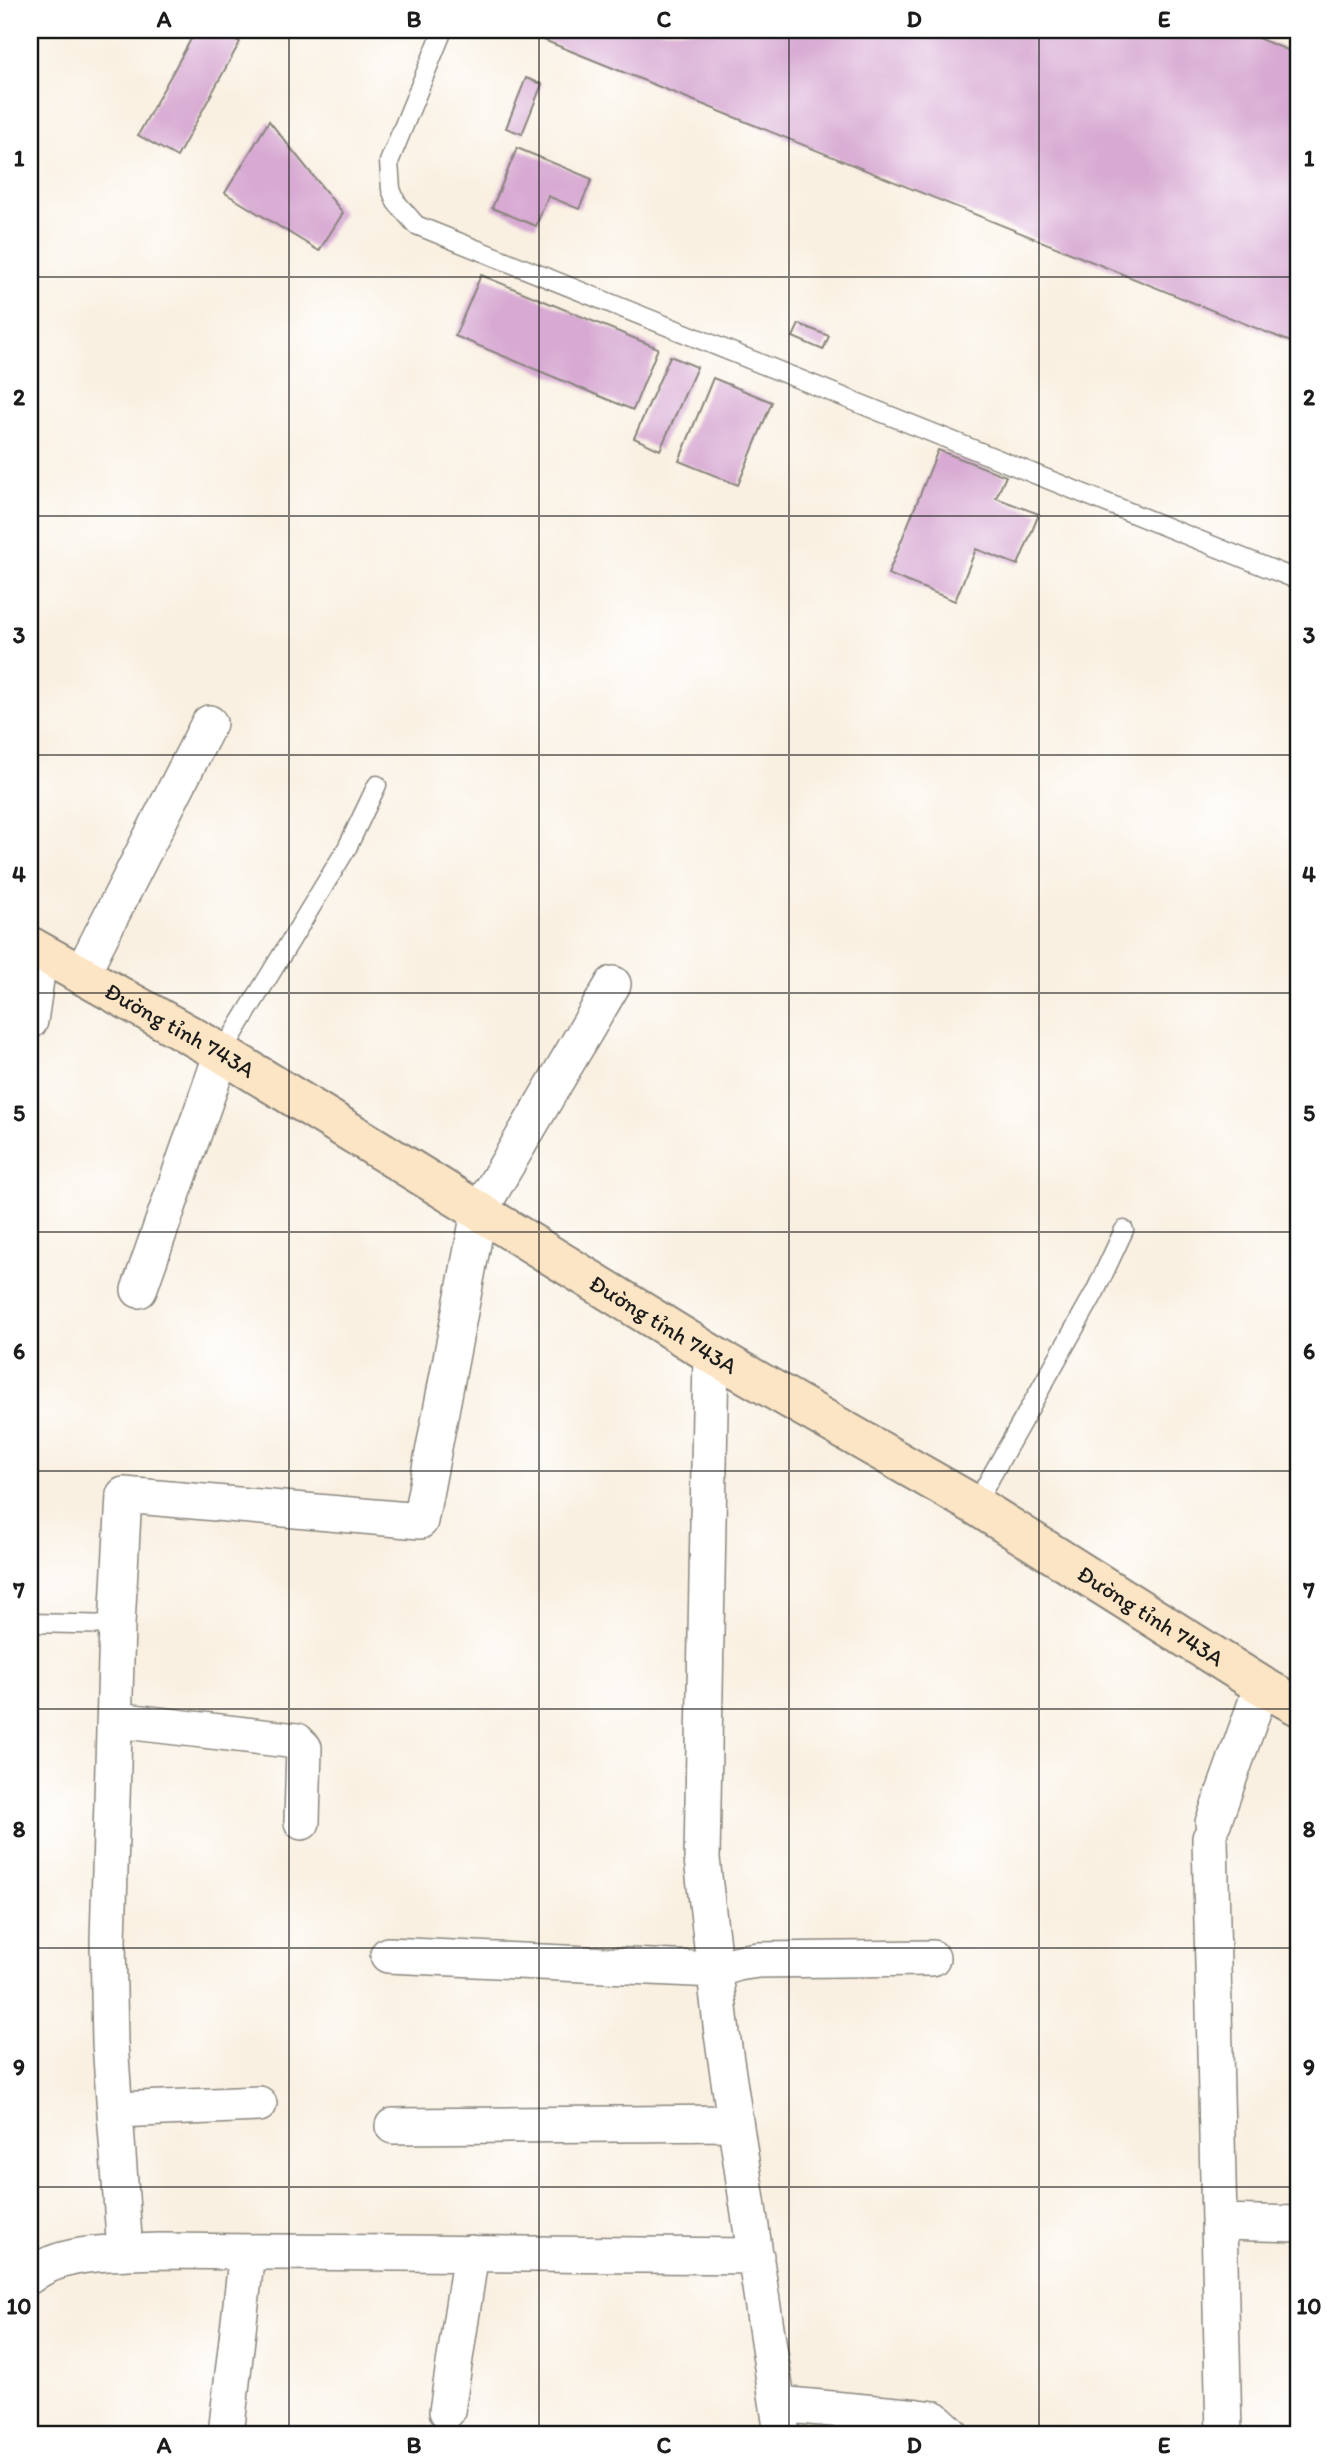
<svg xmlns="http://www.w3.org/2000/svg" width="1328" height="2464" viewBox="0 0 1328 2464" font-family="Itim,sans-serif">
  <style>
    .building { fill: #d8aad3 }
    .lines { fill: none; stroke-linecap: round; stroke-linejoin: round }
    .service-casing { stroke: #8a867e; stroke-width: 21 }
    .minor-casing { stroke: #8a867e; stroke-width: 38 }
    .secondary-casing { stroke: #8a867e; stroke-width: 42 }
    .service { stroke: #fff; stroke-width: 18 }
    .minor { stroke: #fff; stroke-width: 35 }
    .secondary { stroke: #fce5c4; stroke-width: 38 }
    .grid { fill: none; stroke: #1c1c1c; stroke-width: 2; stroke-opacity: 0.55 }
    .labels { text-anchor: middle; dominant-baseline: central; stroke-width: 6; stroke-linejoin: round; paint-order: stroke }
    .street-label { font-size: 23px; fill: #1c1c1c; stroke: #fff }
    .neatline { fill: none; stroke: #1c1c1c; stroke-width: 2.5 }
    .grid-label { font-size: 23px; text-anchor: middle; font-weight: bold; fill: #1c1c1c }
  </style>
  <rect width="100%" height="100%" fill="#fff"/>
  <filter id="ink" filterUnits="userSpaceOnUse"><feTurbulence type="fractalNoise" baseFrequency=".0143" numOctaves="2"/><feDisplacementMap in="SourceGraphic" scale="14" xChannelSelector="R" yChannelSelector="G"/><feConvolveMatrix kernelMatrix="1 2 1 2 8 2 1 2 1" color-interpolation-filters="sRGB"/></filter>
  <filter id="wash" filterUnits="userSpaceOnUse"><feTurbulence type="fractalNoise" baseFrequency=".00686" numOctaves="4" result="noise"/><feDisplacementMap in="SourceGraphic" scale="28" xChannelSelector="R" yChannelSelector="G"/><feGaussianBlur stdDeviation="1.57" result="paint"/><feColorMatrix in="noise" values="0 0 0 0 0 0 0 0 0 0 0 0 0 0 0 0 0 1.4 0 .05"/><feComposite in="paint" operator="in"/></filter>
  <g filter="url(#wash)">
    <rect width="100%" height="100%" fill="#f9f0e1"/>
    <g id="blocks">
      <path class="building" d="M196 30H218L240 42 177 157 138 135Z
        M519 30H1237L1298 54V345Z
        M526 78 542 84 522 134 506 128Z
        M269 121 343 213 319 251 225 193Z
        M517 148 592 179 579 209 548 196 536 226 492 208Z
        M481 275 658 348 633 410 455 336Z
        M799 324 829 336 823 350 793 337Z
        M670 356 697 367 660 450 634 438Z
        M713 378 772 402 738 485 679 461Z
        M938 450 1006 476 996 498 1039 514 1018 565 976 549 955 601 888 574Z"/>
    </g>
  </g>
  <g filter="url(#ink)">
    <use href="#blocks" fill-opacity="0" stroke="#8a867e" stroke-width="2"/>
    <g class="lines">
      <defs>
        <path id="service" d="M443 30 389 162 391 189 396 202 416 225 1298 580
          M222 1053 347 848 377 785
          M975 1505 1095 1292 1124 1230
          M30 1623 117 1625"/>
        <path id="minor" d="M81 975 209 723
          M30 1021 40 952
          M139 1290 222 1053
          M711 1354 702 1859 722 2034 782 2434
          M116 1720 297 1741 304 1748 302 1822
          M1213 1823 1262 1686
          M1210 1838 1224 2434
          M388 1955 716 1970 738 1963 758 1960 932 1958
          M116 2110 259 2104
          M393 2126 735 2123
          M1219 2222 1298 2224
          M125 2252 110 2043 108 1941 117 1625 124 1495 420 1521 479 1212 613 984
          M30 2276C62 2250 118 2253 158 2251L756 2256
          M778 2404 919 2417 935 2419 951 2434
          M447 2411 471 2253
          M226 2434 247 2252"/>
        <g id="secondary">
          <path id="s1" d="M30 946 222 1053 711 1354 975 1505 1262 1686 1298 1706"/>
        </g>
      </defs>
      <use href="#service" class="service-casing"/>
      <use href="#minor" class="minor-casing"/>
      <use href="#secondary" class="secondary-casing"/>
      <use href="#service" class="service"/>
      <use href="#minor" class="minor"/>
      <use href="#secondary" class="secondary"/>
    </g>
  </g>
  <path class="grid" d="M289 30V2434M539 30V2434M789 30V2434M1039 30V2434M30 277H1298M30 516H1298M30 755H1298M30 993H1298M30 1232H1298M30 1471H1298M30 1709H1298M30 1948H1298M30 2187H1298"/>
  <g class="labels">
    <g class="street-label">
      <text stroke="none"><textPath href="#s1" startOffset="172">Đường tỉnh 743A</textPath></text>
      <text stroke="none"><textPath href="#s1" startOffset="738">Đường tỉnh 743A</textPath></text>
      <text stroke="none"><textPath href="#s1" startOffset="1306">Đường tỉnh 743A</textPath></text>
    </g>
  </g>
  <rect width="1328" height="2464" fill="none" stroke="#fff" stroke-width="77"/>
  <rect x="38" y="38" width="1252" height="2388" class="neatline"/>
  <g class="grid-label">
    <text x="164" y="27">A</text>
    <text x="414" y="27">B</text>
    <text x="664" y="27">C</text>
    <text x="914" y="27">D</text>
    <text x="1164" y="27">E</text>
    <text x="19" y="166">1</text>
    <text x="1309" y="166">1</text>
    <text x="19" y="405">2</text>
    <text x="1309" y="405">2</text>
    <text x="19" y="643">3</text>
    <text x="1309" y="643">3</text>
    <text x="19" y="882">4</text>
    <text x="1309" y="882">4</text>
    <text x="19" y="1121">5</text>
    <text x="1309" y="1121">5</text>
    <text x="19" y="1359">6</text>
    <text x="1309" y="1359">6</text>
    <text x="19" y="1598">7</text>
    <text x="1309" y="1598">7</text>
    <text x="19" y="1837">8</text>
    <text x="1309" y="1837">8</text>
    <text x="19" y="2075">9</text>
    <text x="1309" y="2075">9</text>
    <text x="19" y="2314">10</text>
    <text x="1309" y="2314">10</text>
    <text x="164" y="2453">A</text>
    <text x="414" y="2453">B</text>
    <text x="664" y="2453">C</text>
    <text x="914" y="2453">D</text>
    <text x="1164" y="2453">E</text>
  </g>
</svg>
